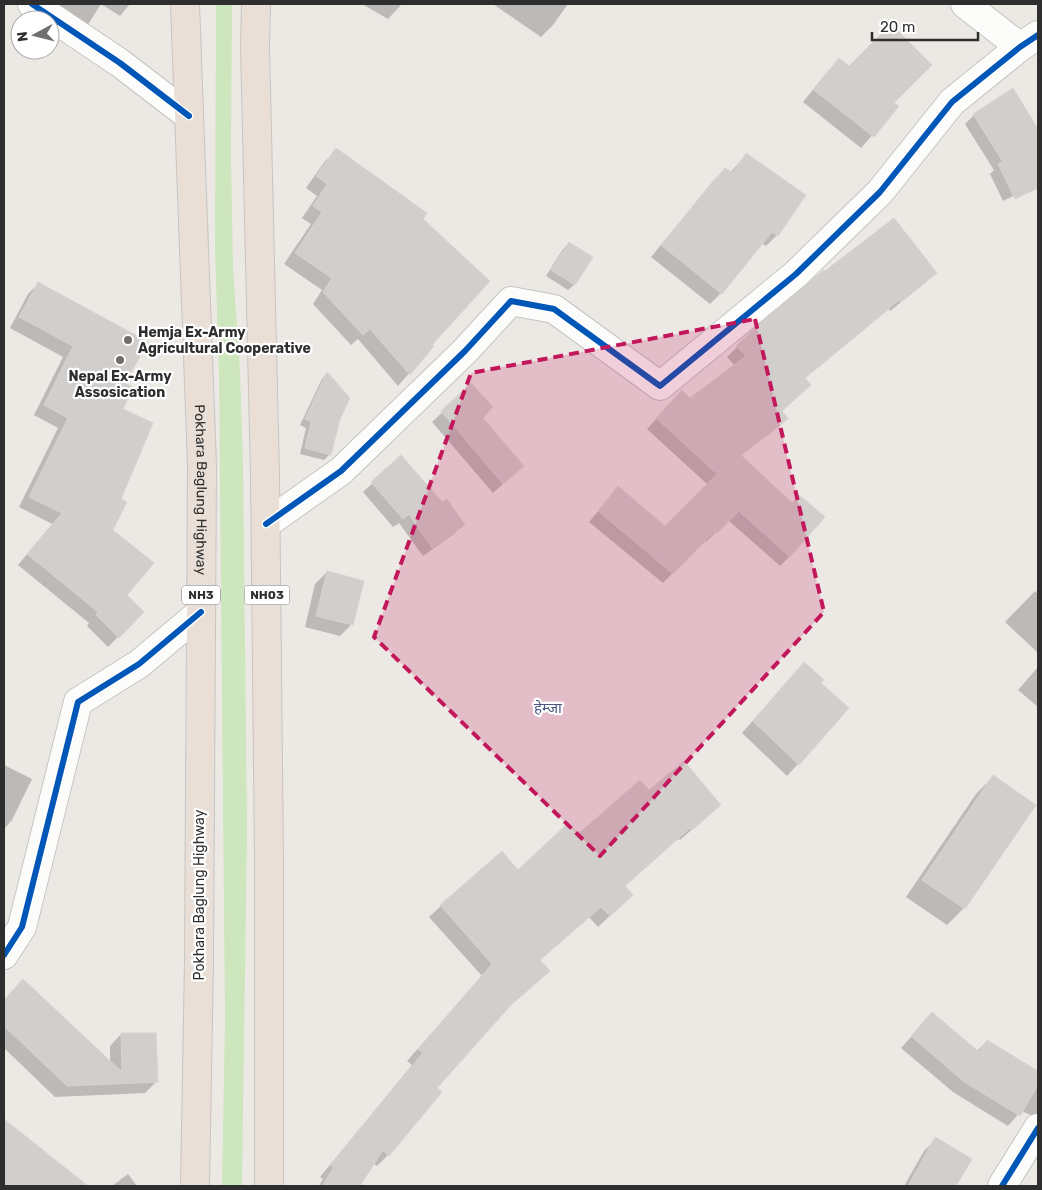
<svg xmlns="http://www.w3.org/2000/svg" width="1042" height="1190" viewBox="0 0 1042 1190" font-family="Rubik,'Noto Sans Devanagari',sans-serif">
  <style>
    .green { fill: #cee6be }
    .shadow { fill: #0003 }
    .building { fill: #d1cecb; stroke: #d7d4d0 }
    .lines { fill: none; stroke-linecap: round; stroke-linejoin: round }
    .street-casing { stroke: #c5c4c5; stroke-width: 30 }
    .highway-casing { stroke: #c6c5c4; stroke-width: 30 }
    .street { stroke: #fcfcfb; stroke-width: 28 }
    .highway { stroke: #eadfd6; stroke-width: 28 }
    .cycleway-casing { stroke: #fff; stroke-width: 9 }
    .cycleway { stroke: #0057b8; stroke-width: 6 }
    .marked { fill: #c2185b; fill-opacity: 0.2; stroke: #c2185b; stroke-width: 4; stroke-dasharray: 10 6; stroke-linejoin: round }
    .poi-dot { fill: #706f6e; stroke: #fff; stroke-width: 2 }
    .labels { text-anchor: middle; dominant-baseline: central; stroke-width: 4.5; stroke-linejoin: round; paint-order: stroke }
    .shield { fill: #fff; stroke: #6d6d6d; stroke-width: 1 }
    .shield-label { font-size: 12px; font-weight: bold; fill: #2e2e2e }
    .poi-label { font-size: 14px; font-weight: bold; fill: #2e2e2e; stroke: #fff; text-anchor: start }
    .street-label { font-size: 14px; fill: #2e2e2e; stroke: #fff }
    .neighbourhood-label { font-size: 15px; fill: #4d5680; stroke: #fff }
  </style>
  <rect width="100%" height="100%" fill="#ece8e4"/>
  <path class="green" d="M216 4H232L231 155 233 269 240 370 243 463 247 831 242 1186H222L225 1019 219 372 215 251Z"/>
  <path class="shadow" d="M31 4H130L120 16 101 4 89 23 77 35Z
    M362 4H402L388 19Z
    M493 4H568L553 25 541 37Z
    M839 60 897 107 861 148 803 102 828 71Z
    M1013 90 1038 131V184L1003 201 990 174 994 170 965 124 974 115Z
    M337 150 421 219 430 345 432 347 398 386 358 339 351 345 313 304 322 290 284 264 311 224 302 218 317 196 306 188 325 161Z
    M746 155 777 235 766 246 761 243 721 293 710 304 651 257 714 180 725 169 730 173Z
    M569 243 591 257 574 285 568 290 546 276 563 249Z
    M935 273 925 283 890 311 889 309 804 379 780 412 786 419 776 429 740 456 792 504 790 556 780 566 728 520 706 542 704 540 663 583 589 522 618 488 665 527 708 485 647 429 672 402 690 400 735 366 727 357 760 325Z
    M38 284 123 384 121 410 120 499 112 530 126 596 143 612 108 647 87 626 89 623 18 565 52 524 19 507 58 428 34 415 63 357 10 328 28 294Z
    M327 373 339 419 330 454 324 460 300 454 306 428 300 425 322 379Z
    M471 385 481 418 523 466 493 493 432 422Z
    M401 457 463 525 454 534 423 556 399 523 393 527 363 492Z
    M327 572 352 624 340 636 305 627 315 584Z
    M1035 591 1038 594V653L1005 622Z
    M1038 667V707L1018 690Z
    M793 675 819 683 848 709 787 776 742 733Z
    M4 765 32 779 12 820 4 829Z
    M993 777 1034 806 964 908 947 925 906 897 976 794Z
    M649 792 720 805 680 840 678 838 624 886 620 906 598 927 589 917 539 960 504 1010 435 1088 388 1155 377 1166 373 1163 358 1186H319L323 1179 320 1177 412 1065 407 1061 482 976 429 917 441 906 518 872Z
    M12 992 110 1062V1046L121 1034 156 1082 145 1093 55 1097 4 1048V1001Z
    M932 1014 976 1052 987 1041 1038 1072V1118L1021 1111 1008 1126 953 1092 901 1048Z
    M4 1121 63 1168 49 1186H4Z
    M936 1139 970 1159 955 1186H904L924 1151Z
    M128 1174 137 1186H112Z"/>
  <path class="building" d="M891 24 932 65 894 103 899 106 874 137 814 90 839 58 849 66Z
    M1013 88 1038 129V188L1015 199 998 164 1003 162 973 114Z
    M336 148 427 213 423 219 490 281 432 345 434 346 410 375 370 329 363 335 323 292 332 278 295 253 322 212 313 206 327 184 316 176Z
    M746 153 806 195 778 236 772 232 722 294 661 245 725 168 733 173Z
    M894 218 937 273 900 302 899 300 805 378 811 385 782 411 788 419 741 455 792 503 799 495 825 517 790 557 739 511 717 533 715 531 673 574 598 511 618 486 665 526 717 474 656 418 682 390 690 398 746 356 736 346 759 324 824 270 825 271Z
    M569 242 593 257 575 285 551 270Z
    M38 282 148 342 125 383 133 387 123 409 153 423 121 499 127 502 113 530 154 563 127 595 144 612 119 638 96 615 98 612 27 554 62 513 29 497 68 418 44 405 73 346 19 317Z
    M327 372 350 398 340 419 331 455 305 448 311 422 305 419Z
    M471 383 493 407 483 418 524 466 503 484 441 411Z
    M401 455 442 502 447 499 465 525 432 548 409 514 403 519 371 482Z
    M327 571 364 581 353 625 316 616Z
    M804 662 824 680 821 683 849 708 799 765 753 721Z
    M684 761 721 805 692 830 690 828 625 886 633 895 610 916 601 907 540 960 550 971 511 1005 437 1088 442 1092 389 1156 383 1150 360 1186H322L334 1167 330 1165 423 1053 418 1049 492 964 440 905 502 851 518 870 568 823 578 834 640 780 649 790Z
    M993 775 1036 805 965 909 922 880Z
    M23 979 122 1072 121 1033H156L158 1082 67 1086 4 1026V1000Z
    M932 1012 979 1052 987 1040 1038 1071V1085L1020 1116 963 1081 911 1036Z
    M4 1119 88 1186H4Z
    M935 1137 972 1159 956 1186H908Z"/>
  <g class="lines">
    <defs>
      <path id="street" d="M32 4 120 63 189 116
        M965 4 1020 47
        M266 524 341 471 465 351 511 301 554 309 660 386 796 274 880 192 952 102 1020 47 1038 35
        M4 955 22 927 78 702 139 664 201 612
        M1002 1186 1038 1128"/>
      <g id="highway">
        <path id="s1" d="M185 4 202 465 199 961 195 1186"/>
        <path d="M256 4 255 47 265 476 269 863V1186"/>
      </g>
    </defs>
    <use href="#street" class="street-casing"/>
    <use href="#highway" class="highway-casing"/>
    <use href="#street" class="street"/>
    <use href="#highway" class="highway"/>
    <defs>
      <path id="cycleway" d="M32 4 120 63 189 116
        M266 524 341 471 465 351 511 301 554 309 660 386 796 274 880 192 952 102 1020 47 1038 35
        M4 955 22 927 78 702 139 664 201 612
        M1002 1186 1038 1128"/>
    </defs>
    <use href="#cycleway" class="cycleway-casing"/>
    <use href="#cycleway" class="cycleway"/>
  </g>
  <path class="marked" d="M755 319 824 612 600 856 374 637 471 373Z"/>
  <g class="poi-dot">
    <circle cx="128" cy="340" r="5"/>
    <circle cx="120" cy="360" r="5"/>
  </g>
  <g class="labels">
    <g class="shield">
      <rect x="182" y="585.5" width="38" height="19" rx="4"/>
      <rect x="244.5" y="585.5" width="45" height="19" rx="4"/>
    </g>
    <g class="shield-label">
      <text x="201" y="595">NH3</text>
      <text x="267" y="595">NH03</text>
    </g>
    <g class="poi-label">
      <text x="138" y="332">Hemja Ex-Army<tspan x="138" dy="16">Agricultural Cooperative</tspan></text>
      <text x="120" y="376" text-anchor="middle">Nepal Ex-Army<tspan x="120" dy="16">Assosication</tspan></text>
    </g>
    <g class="street-label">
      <text stroke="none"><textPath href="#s1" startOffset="486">Pokhara Baglung Highway</textPath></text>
      <text transform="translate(199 895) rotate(-90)">Pokhara Baglung Highway</text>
    </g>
    <g class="neighbourhood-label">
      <text x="548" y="708">हेम्जा</text>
    </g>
  </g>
  <rect width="1042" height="1190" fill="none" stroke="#2e2e2e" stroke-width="10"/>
  <g transform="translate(35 35) rotate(263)"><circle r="24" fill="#ffffff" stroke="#ababab"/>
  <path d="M0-4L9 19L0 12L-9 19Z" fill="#706f6e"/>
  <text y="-8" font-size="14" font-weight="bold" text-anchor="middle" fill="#2e2e2e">N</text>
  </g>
  <path d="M872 32v8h106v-8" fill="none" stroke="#2e2e2e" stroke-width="2.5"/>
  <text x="880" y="32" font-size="15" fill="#2e2e2e" stroke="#ffffff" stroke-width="4" paint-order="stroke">20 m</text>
</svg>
